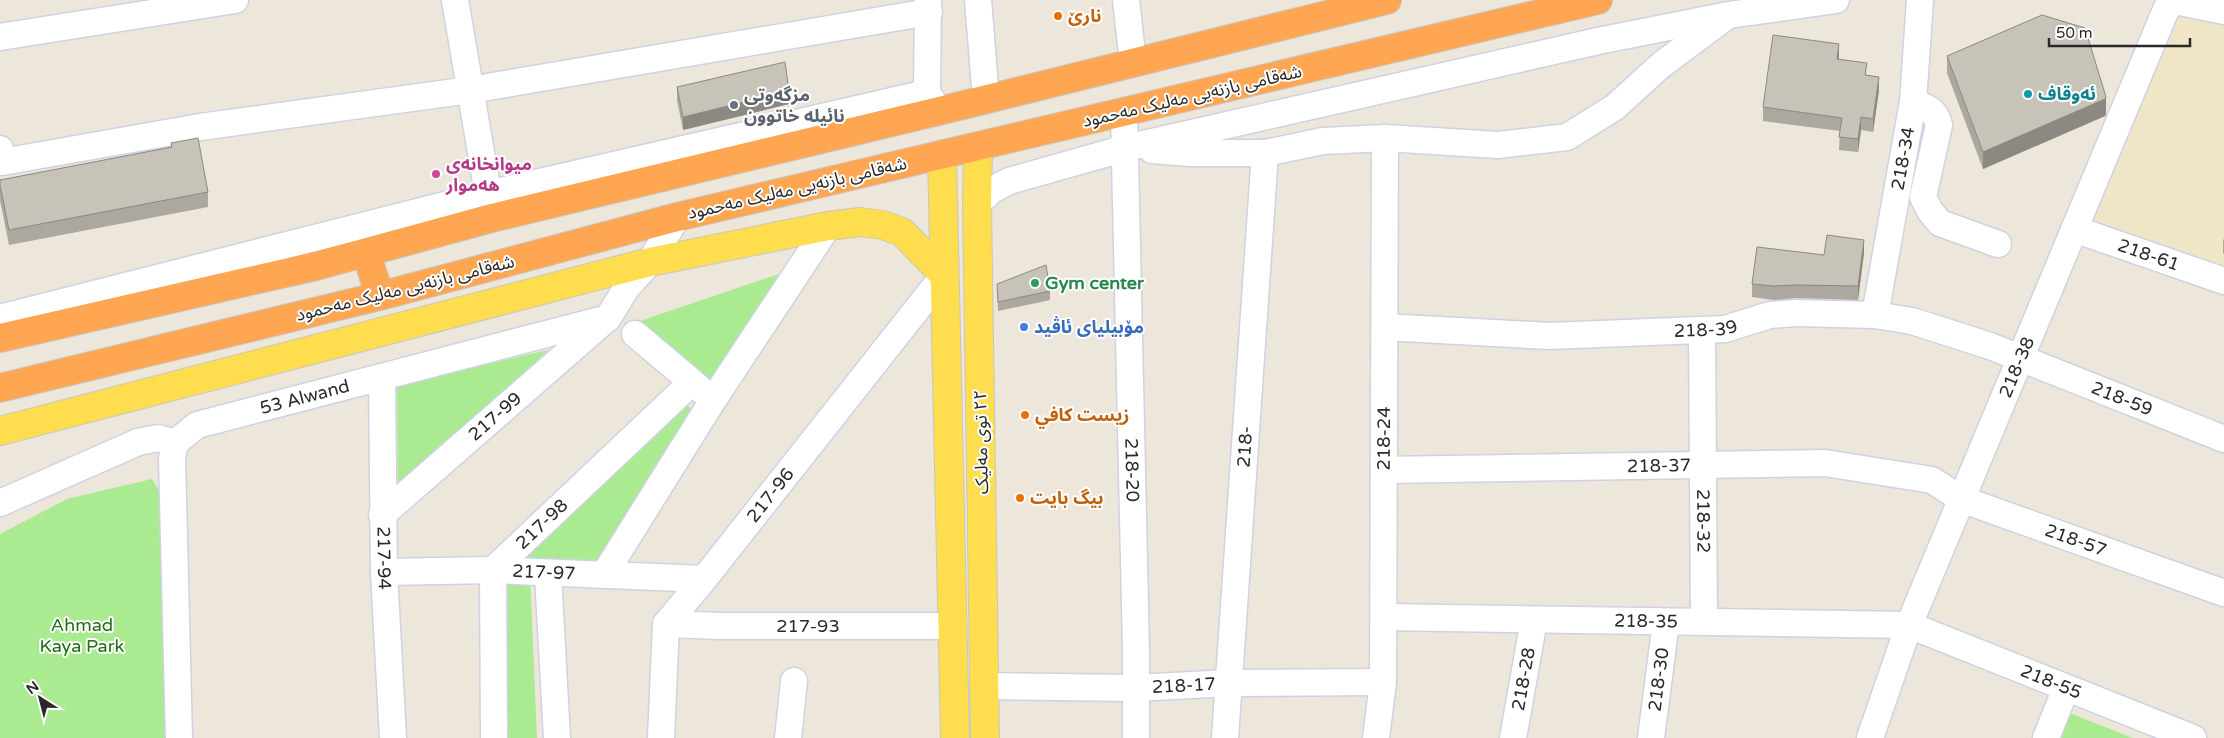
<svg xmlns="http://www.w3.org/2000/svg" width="2224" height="738" viewBox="0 0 2224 738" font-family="'Varela Round','Noto Sans Arabic',sans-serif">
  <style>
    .education { fill: #f1e5c7 }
    .green { fill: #aaea90 }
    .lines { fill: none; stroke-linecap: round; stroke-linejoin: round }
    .minor-casing { stroke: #cfd2e4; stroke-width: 29 }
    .major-casing { stroke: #c7c7c7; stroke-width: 30 }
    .highway-casing { stroke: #c7c7c7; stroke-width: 30 }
    .minor { stroke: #fff; stroke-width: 26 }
    .major { stroke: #fedd4e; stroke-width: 28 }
    .highway { stroke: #ffa653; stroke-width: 28 }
    .wall { fill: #aca89f }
    .shaded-wall { fill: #8c8882 }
    .building { fill: #c8c3b9; stroke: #8c8882 }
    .food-dot { fill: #e8710a; stroke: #fff; stroke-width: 2 }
    .culture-dot { fill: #0f9aa8; stroke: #fff; stroke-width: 2 }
    .worship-dot { fill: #6b7280; stroke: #fff; stroke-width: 2 }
    .hotel-dot { fill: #d1479c; stroke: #fff; stroke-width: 2 }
    .leisure-dot { fill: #2e9e5b; stroke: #fff; stroke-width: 2 }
    .shop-dot { fill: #3f7fe0; stroke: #fff; stroke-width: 2 }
    .labels { text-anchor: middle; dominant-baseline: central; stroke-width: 4; stroke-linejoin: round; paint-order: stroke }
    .food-label { font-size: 18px; font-weight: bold; fill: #c56008; stroke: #fff; text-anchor: start }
    .culture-label { font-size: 18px; font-weight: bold; fill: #0d838f; stroke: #fff; text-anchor: start }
    .worship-label { font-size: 18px; font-weight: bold; fill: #5b616d; stroke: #fff; text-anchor: start }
    .street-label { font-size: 18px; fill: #292929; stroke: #fff }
    .hotel-label { font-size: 18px; font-weight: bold; fill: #b23c85; stroke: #fff; text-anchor: start }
    .leisure-label { font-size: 18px; font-weight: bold; fill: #27864d; stroke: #fff; text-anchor: start }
    .shop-label { font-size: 18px; font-weight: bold; fill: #366cbe; stroke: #fff; text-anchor: start }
    .park-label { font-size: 18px; fill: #216d13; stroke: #fff }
  </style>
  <rect width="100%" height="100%" fill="#ede6da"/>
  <path class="education" d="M2170 0 2224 11V281L2074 229Z"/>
  <path class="green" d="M779 274 712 388 640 321Z
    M548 350 398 494 397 385Z
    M681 404 690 407 692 420 602 570 506 565Z
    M152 479 162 496 165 738H0V534L67 499Z
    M530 575 537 738H502L495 577Z
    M2067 712 2133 738H2056Z"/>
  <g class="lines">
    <defs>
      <g id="minor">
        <path d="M455 0 491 211"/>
        <path d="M928 0 927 93 936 106"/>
        <path d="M978 0 986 99"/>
        <path d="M1126 0 1133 63"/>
        <path d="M2170 0 2224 11"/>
        <path d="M0 37 235 0"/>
        <path d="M1913 102C1926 107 1936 110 1939 125L1923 197 1930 211 1940 223 1998 244"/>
        <path id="s1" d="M1124 112 1136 651V738"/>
        <path d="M0 149 2 162 200 127 470 90 929 12"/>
        <path d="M1152 150 1191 153H1265L1323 141 1385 138 1498 145 1567 137 1615 107 1661 65 1723 19"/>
        <path d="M977 204 992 190 1009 181 1126 148 1598 41 1729 15 1836 0"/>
        <path id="s2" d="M2074 229 2224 281"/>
        <path id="s3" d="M1875 315 1913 102 1920 0"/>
        <path d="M0 318 488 194 927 93"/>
        <path id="s4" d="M1385 327 1549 336 1725 329 1770 315 1796 313 1875 315 1912 321 1990 346 2224 439"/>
        <path id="s5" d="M1702 331 1704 622"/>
        <path d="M635 334 692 382"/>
        <path id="s6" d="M382 378 384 572 393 738"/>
        <path id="s7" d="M1384 470 1825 463 1932 480 1961 499 2224 593"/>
        <path d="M0 503 138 442 158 438 175 443"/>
        <path id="s8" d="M382 515 603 322"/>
        <path id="s9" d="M384 572 493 570 704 579"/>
        <path d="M548 574 557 738"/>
        <path d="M604 575 713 400 828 226"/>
        <path id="s10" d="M1384 617 1909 625 2193 738"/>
        <path id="s11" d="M666 624 720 626H952"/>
        <path id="s12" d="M984 686 1136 688 1229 683 1383 682"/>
        <path id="s13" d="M179 738 172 458 175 443 197 425 608 318 627 287 650 262 677 217"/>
        <path id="s14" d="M494 738 493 570 692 382 713 400"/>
        <path id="s15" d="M661 738 666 624 704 579 944 275"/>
        <path d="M788 738 794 681"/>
        <path id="s16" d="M1225 738 1265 153"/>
        <path id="s17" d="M1376 738 1383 682 1385 138"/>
        <path id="s18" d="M1513 738 1534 620"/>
        <path id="s19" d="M1651 738 1666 622"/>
        <path id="s20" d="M1870 738 1909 625 2170 0"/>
        <path d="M2046 738 2066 688"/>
      </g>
      <path id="major" d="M978 147 977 204 985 738
        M942 154 955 738
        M0 431 650 262 828 226 860 222 883 225 902 232 944 275"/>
      <path id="highway" d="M366 253 380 296
        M0 338 316 266 492 218 939 111 1387 0
        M0 388 380 296 677 217 1598 0"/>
    </defs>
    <use href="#minor" class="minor-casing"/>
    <use href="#major" class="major-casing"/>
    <use href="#highway" class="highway-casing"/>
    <use href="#minor" class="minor"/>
    <use href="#major" class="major"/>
    <use href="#highway" class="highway"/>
  </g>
  <path class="wall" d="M1947 56 2106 114 2105 116 1983 169 1947 73Z
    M1839 57V59L1867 75 1879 90 1873 132 1861 130 1858 152 1839 150 1840 131 1763 121V107Z
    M677 87 789 104 683 130 677 100Z
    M171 143 208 192V207L9 245 0 200V180L171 147Z
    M2224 238V254H2223V241Z
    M1864 253 1858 300 1796 298 1774 300 1752 297V284L1824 255Z
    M997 284 1050 291V300L998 311Z"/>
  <path class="shaded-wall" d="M1839 44V57L1837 72V59Z
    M1879 77V90L1873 132V119Z
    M789 91V104L683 130V117Z
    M2106 97V114L2105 116 1983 169V152Z
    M1861 117V130L1858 152V139Z
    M1864 240V253L1858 300V286Z"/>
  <path class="building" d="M2042 15 2085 28 2106 97 2105 99 1983 152 1947 56Z
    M1773 35 1839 44 1837 59 1867 63 1865 75 1879 77 1873 119 1861 117 1858 139 1839 137 1842 118 1763 107Z
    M785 62 789 91 683 117 677 87Z
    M198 138 208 192 9 230 0 185V180L172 147 171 143Z
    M1827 235 1864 240 1858 286 1796 285 1774 286 1752 284 1757 247 1824 255Z
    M1046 265 1050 291 998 302 997 284Z"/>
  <g class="food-dot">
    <circle cx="1058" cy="16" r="5"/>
    <circle cx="1025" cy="415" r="5"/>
    <circle cx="1020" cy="498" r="5"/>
  </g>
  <circle class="culture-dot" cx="2028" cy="94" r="5"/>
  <circle class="worship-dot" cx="734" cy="105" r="5"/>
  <circle class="hotel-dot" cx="436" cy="174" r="5"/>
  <circle class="leisure-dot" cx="1035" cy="283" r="5"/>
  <circle class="shop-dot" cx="1024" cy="327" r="5"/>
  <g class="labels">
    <g class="food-label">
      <text x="1068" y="16">نارێ</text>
      <text x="1035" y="415">زيست كافي</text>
      <text x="1030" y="498">بیگ بایت</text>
    </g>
    <g class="culture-label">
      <text x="2038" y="94">ئەوقاف</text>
    </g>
    <g class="worship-label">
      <text x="744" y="95">مزگەوتی<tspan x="744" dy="21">نائیلە خاتوون</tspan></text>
    </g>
    <g class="street-label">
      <text transform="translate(1192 96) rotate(-13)">شەقامی بازنەیی مەلیک مەحمود</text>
      <text stroke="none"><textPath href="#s3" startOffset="159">218-34</textPath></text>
      <text transform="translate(797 188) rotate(-13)">شەقامی بازنەیی مەلیک مەحمود</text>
      <text stroke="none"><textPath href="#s2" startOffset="79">218-61</textPath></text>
      <text transform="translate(405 288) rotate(-14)">شەقامی بازنەیی مەلیک مەحمود</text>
      <text stroke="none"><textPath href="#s4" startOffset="321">218-39</textPath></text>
      <text stroke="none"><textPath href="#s20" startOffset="399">218-38</textPath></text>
      <text stroke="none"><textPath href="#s13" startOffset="435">53 Alwand</textPath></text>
      <text stroke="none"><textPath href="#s4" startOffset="754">218-59</textPath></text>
      <text stroke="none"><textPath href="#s8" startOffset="150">217-99</textPath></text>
      <text stroke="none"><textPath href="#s17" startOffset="300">218-24</textPath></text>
      <text transform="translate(981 442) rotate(-91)">٢٢ توی مەلیک</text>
      <text stroke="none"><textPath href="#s16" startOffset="292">218-</textPath></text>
      <text stroke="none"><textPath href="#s7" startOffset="275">218-37</textPath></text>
      <text stroke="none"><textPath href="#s1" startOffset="358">218-20</textPath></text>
      <text stroke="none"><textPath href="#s15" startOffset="280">217-96</textPath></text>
      <text stroke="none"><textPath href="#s5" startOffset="190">218-32</textPath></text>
      <text stroke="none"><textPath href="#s14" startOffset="235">217-98</textPath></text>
      <text stroke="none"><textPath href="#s7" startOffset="706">218-57</textPath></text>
      <text stroke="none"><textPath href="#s6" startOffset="180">217-94</textPath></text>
      <text stroke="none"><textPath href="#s9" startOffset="160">217-97</textPath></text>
      <text stroke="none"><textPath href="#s10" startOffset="262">218-35</textPath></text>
      <text stroke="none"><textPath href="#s11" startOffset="142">217-93</textPath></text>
      <text stroke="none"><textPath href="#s18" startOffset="60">218-28</textPath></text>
      <text stroke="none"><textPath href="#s19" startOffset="59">218-30</textPath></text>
      <text stroke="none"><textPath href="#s10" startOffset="678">218-55</textPath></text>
      <text stroke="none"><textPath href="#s12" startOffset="200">218-17</textPath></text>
    </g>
    <g class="hotel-label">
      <text x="446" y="164">میوانخانەی<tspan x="446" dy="21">هەموار</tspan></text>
    </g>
    <g class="leisure-label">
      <text x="1045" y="283">Gym center</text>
    </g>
    <g class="shop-label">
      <text x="1034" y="327">مۆبیلیای ئاڤید</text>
    </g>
    <g class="park-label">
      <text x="82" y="625">Ahmad<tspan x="82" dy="21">Kaya Park</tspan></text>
    </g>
  </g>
  <g transform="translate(40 698) rotate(324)" stroke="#ffffff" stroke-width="4" paint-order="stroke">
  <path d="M0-4L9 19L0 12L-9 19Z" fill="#292929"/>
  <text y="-8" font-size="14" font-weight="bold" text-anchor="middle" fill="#292929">N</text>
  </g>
  <path d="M2049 38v8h141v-8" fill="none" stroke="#292929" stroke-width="2.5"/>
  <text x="2056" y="38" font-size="15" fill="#292929" stroke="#ffffff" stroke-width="4" paint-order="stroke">50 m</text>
</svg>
